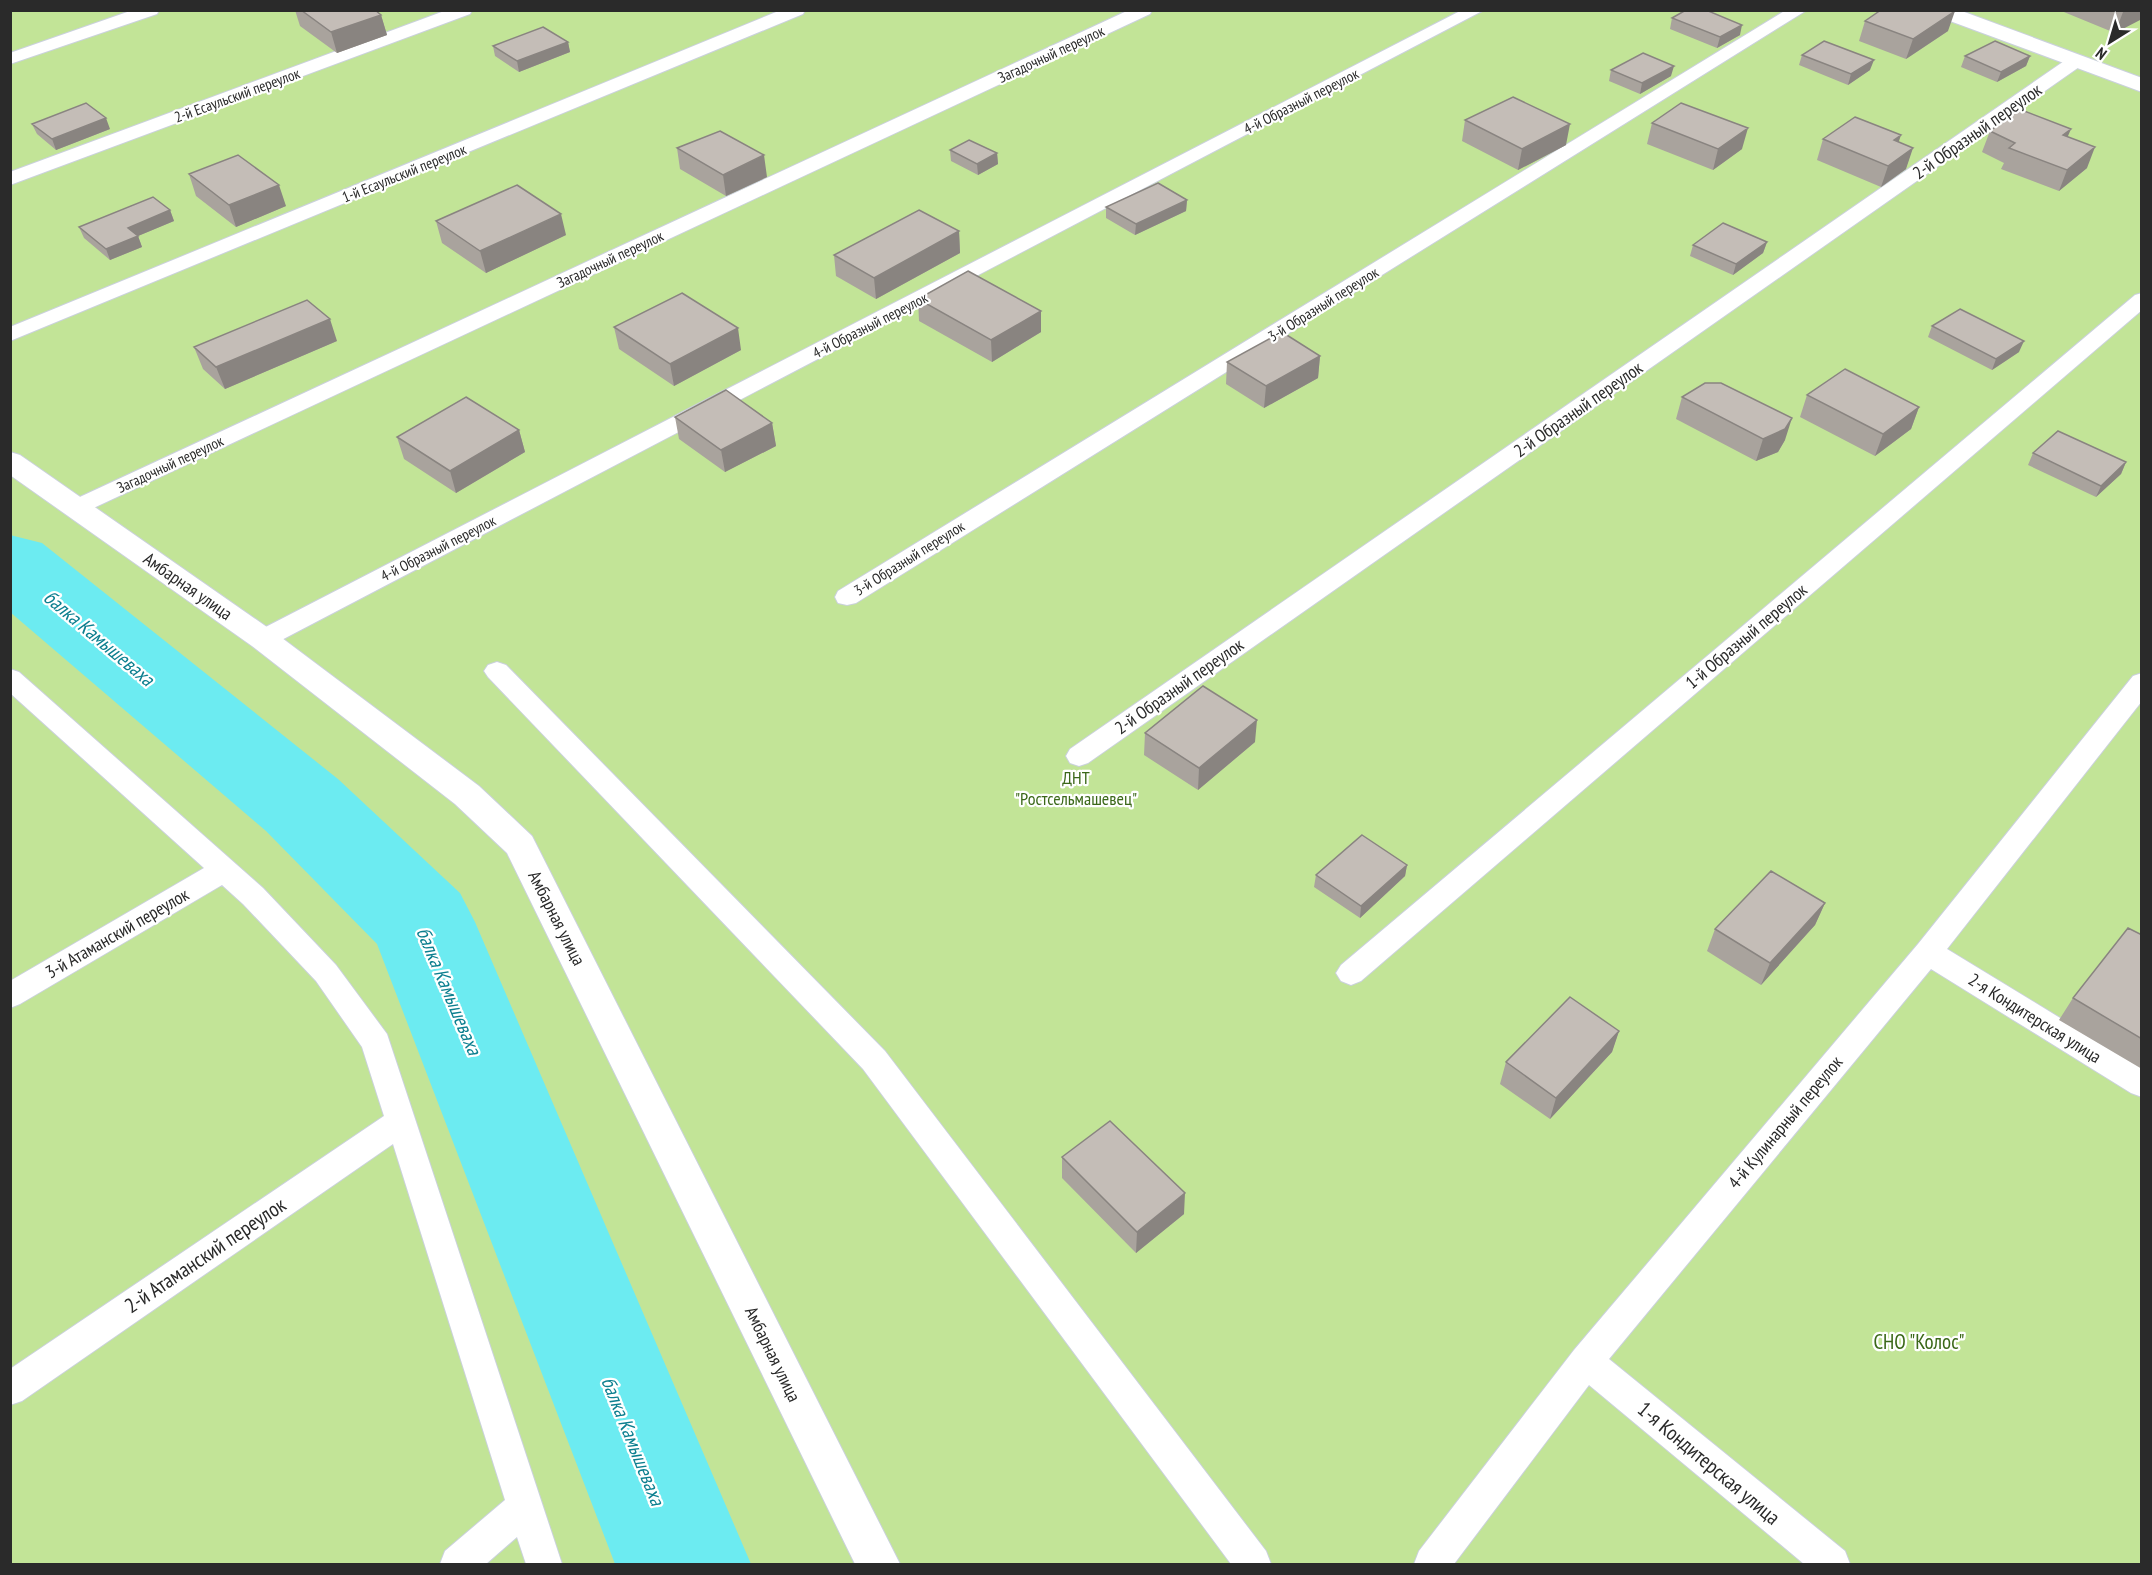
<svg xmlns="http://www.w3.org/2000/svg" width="2152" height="1575" viewBox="0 0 2152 1575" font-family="'PT Sans Narrow',sans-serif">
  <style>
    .green { fill: #c2e497 }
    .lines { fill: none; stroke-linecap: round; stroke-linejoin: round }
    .river { fill: #6cebf1; fill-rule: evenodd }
    .service-casing { stroke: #cad1dc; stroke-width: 2 }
    .minor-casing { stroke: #cad1dc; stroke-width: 2 }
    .service { fill: #fff; fill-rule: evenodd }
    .minor { fill: #fff; fill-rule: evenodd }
    .wall { fill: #a9a39d }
    .shaded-wall { fill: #898480 }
    .building { fill: #c4bdb7; stroke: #898480; stroke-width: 1.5 }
    .labels { text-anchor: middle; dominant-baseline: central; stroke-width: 4.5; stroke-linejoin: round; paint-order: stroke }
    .far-street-label { font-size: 15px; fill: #2a2a2a; stroke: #fff }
    .street-label { font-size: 18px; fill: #2a2a2a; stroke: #fff }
    .park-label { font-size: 18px; fill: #3b6819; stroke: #fff }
    .water-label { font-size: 20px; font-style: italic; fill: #0c7f8f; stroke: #fff }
    .near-street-label { font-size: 21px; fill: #2a2a2a; stroke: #fff }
    .near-park-label { font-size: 21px; fill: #3b6819; stroke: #fff }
  </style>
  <rect width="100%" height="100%" fill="#ece1db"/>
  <path class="green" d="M11 11H2141V1564H11Z"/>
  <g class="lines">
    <path class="river" d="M10 535 42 543 338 779 460 893 475 922 751 1564H615L377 944 266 831 10 612Z"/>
    <defs>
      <path id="service" d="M133 10H159L157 14 10 64V53Z
        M447 10H472L470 14 10 185V172Z
        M781 10H805L803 14 10 341V327Z
        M1129 10H1152L1150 14 85 512 77 514 69 512 65 507 69 502Z
        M1462 10H1484L272 645 263 648 254 645 250 639 254 633Z
        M1786 10H1807L856 603 847 605 838 603 835 597 838 591Z
        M2076 56 2082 57 2085 61 2082 65 1088 763 1079 766 1070 763 1066 756 1070 749 2070 57Z
        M2142 293V310L1361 981 1351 985 1341 981 1336 973 1341 965 2135 295Z
        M497 662 506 665 885 1051 1266 1551 1271 1564H1231L863 1069 488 677 484 671 488 665Z
        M10 669 19 672 263 888 336 965 387 1034 562 1564H526L517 1537 486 1564H440L445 1551 505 1500 393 1144 22 1401 10 1405V1369L384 1116 362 1047 316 981 243 904 222 885 20 1004 10 1008V981L204 868 10 693Z
        M2142 673V701L1947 949 2142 1068V1097L2131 1093 1931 969 1609 1359 1845 1551 1850 1564H1804L1589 1385 1454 1564H1414L1419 1551 1574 1350 1918 944 2133 676Z"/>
      <path id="minor" d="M1928 10H1959L2142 78V92L1931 14Z
        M10 452 20 455 274 632 479 786 532 836 900 1564H855L507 853 455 804 252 646 10 475Z"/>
    </defs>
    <use href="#service" class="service-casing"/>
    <use href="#minor" class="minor-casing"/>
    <use href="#service" class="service"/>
    <use href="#minor" class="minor"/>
  </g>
  <path class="wall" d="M295 10H375L381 15 387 35 337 53 300 26Z
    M2059 10H2142L2115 33Z
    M1672 18 1740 35 1717 48 1670 29Z
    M1865 21 1948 31 1906 59 1859 41Z
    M568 42 570 52 519 72 495 56 493 46Z
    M1802 55 1870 70 1848 85 1799 65Z
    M1965 56H2030L2026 66 1997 82 1961 67Z
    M1611 70 1671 76 1640 94 1609 81Z
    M1465 120 1566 145 1518 170 1462 141Z
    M1652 123 1742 149 1713 170 1647 144Z
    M32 124 110 129 56 150 37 134Z
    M1990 131 2067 137 2087 168 2059 191 2001 169 2004 163 1982 152Z
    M1823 139 1898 142 1906 169 1881 187 1817 160Z
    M677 148 767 177 726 196 680 169Z
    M950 150 997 153 998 164 978 175 951 161Z
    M189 174 286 206 236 227 196 196Z
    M1187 200 1186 211 1135 235 1106 218V207Z
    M170 210 174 221 138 236 142 247 110 260 84 238 79 227Z
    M436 221 566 235 486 273 442 243Z
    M959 231 960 253 876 299 836 276 834 255Z
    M1767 242 1763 253 1733 275 1690 256 1693 245Z
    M918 299 1041 311V332L992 362 919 321Z
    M1932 326 2019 352 1992 370 1928 337Z
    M614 327 741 350 674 386 619 349Z
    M337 341 225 389 203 369 194 347Z
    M1320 356 1318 378 1264 408 1226 384 1227 362Z
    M1807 395 1919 407 1911 429 1875 456 1800 417Z
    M1682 397 1785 440 1778 452 1756 461 1676 419Z
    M675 417 772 423 776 446 725 472 679 439Z
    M519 430 525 452 456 493 404 459 397 437Z
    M2033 453 2126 462 2121 474 2096 497 2028 465Z
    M1145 733 1255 742 1198 790 1144 755Z
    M1407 865 1405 876 1360 918 1314 887 1316 875Z
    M1825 903 1815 925 1761 985 1707 951 1715 929Z
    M2142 935V1069L2059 1020 2073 998Z
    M1619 1031 1612 1052 1550 1119 1500 1084 1506 1062Z
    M1062 1157 1184 1214 1136 1253 1062 1178Z"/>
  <path class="shaded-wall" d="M2127 10H2142V19L2115 33 2123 12Z
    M1955 11 1948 31 1906 59 1913 39Z
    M381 15 387 35 337 53 331 32Z
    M1742 25 1740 35 1717 48 1720 37Z
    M568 42 570 52 519 72 517 61Z
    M2030 56 2026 66 1997 82 2001 72Z
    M1874 60 1870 70 1848 85 1851 74Z
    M1674 66 1671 76 1640 94 1642 83Z
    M106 118 110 129 56 150 52 139Z
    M1570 124 1566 145 1518 170 1522 149Z
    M1748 128 1742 149 1713 170 1718 149Z
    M2071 129 2062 150 2063 135Z
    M1901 135 1894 156V140Z
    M2095 147 2087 168 2059 191 2067 170Z
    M1913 148 1906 169 1881 187 1888 166Z
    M997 153 998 164 978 175 977 164Z
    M764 155 767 177 726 196 723 175Z
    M279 185 286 206 236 227 229 205Z
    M1187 200 1186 211 1135 235 1136 224Z
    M170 210 174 221 138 236 142 247 110 260 106 249 128 228Z
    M561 214 566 235 486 273 480 251Z
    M959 231 960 253 876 299 874 278Z
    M1767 242 1763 253 1733 275 1736 264Z
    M1041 311V332L992 362 991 340Z
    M330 319 337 341 225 389 216 367Z
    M738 328 741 350 674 386 670 364Z
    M2024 341 2019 352 1992 370 1996 359Z
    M1320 356 1318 378 1264 408 1266 386Z
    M1919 407 1911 429 1875 456 1883 434Z
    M1792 418 1785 440 1778 452 1756 461 1763 439Z
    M772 423 776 446 725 472 721 450Z
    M519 430 525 452 456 493 450 471Z
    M2126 462 2121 474 2096 497 2101 486Z
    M1257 720 1255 742 1198 790 1199 768Z
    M1407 865 1405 876 1360 918 1361 906Z
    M1825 903 1815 925 1761 985 1770 963Z
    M1619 1031 1612 1052 1550 1119 1556 1098Z
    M1185 1193 1184 1214 1136 1253 1137 1232Z"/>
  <path class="building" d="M301 10H375L381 15 331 32Z
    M1686 10H1706L1742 25 1720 37 1672 18Z
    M1881 10H1954L1955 11 1913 39 1865 21Z
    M543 27 568 42 517 61 493 46Z
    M1824 41 1874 60 1851 74 1802 55Z
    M1995 41 2030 56 2001 72 1965 56Z
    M1643 53 1674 66 1642 83 1611 70Z
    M1513 97 1570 124 1522 149 1465 120Z
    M86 103 106 118 52 139 32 124Z
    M1681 103 1748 128 1718 149 1652 123Z
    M2019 109 2071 129 2063 135 2095 147 2067 170 2009 148 2015 143 1990 131Z
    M1855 117 1901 135 1894 140 1913 148 1888 166 1823 139Z
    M720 131 764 155 723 175 677 148Z
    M969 140 997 153 977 164 950 150Z
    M238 155 279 185 229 205 189 174Z
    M1158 183 1187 200 1136 224 1106 207Z
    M517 185 561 214 480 251 436 221Z
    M153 197 170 210 128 228 138 236 106 249 79 227Z
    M919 210 959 231 874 278 834 255Z
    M1723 223 1767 242 1736 264 1693 245Z
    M968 271 1041 311 991 340 918 299Z
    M682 293 738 328 670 364 614 327Z
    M307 300 330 319 216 367 194 347Z
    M1960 309 2024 341 1996 359 1932 326Z
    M1282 332 1320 356 1266 386 1227 362Z
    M1845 369 1919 407 1883 434 1807 395Z
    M1705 383H1721L1792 418 1785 429 1763 439 1682 397Z
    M726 390 772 423 721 450 675 417Z
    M466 397 519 430 450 471 397 437Z
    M2058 431 2126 462 2101 486 2033 453Z
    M1203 686 1257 720 1199 768 1145 733Z
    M1362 835 1407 865 1361 906 1316 875Z
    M1771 871 1825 903 1770 963 1715 929Z
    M2128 928 2142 935V1039L2073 998Z
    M1570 997 1619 1031 1556 1098 1506 1062Z
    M1110 1121 1185 1193 1137 1232 1062 1157Z"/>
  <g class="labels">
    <g class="far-street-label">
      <text transform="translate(1051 54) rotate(-25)">Загадочный переулок</text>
      <text transform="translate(237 95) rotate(-20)">2-й Есаульский переулок</text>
      <text transform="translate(1301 101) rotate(-27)">4-й Образный переулок</text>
      <text transform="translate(404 173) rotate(-22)">1-й Есаульский переулок</text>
      <text transform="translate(610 259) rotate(-25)">Загадочный переулок</text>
      <text transform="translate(1323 304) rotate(-32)">3-й Образный переулок</text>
      <text transform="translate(870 325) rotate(-27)">4-й Образный переулок</text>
      <text transform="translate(170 464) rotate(-25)">Загадочный переулок</text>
      <text transform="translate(438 548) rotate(-27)">4-й Образный переулок</text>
      <text transform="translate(909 558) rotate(-32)">3-й Образный переулок</text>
    </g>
    <g class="street-label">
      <text transform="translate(1977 131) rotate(-35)">2-й Образный переулок</text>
      <text transform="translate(1578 409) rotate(-35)">2-й Образный переулок</text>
      <text transform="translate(188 586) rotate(35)">Амбарная улица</text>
      <text transform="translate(1746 636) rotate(-40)">1-й Образный переулок</text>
      <text transform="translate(1179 686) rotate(-35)">2-й Образный переулок</text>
      <text transform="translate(557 918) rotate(63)">Амбарная улица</text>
      <text transform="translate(117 933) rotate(-30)">3-й Атаманский переулок</text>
      <text transform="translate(2035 1018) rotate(32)">2-я Кондитерская улица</text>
      <text transform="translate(1785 1122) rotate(-50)">4-й Кулинарный переулок</text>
      <text transform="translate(773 1354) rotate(64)">Амбарная улица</text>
    </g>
    <g class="park-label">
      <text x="1076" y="777">ДНТ<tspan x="1076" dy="21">"Ростсельмашевец"</tspan></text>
    </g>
    <g class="water-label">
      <text transform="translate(99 638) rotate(40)">балка Камышеваха</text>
      <text transform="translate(449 991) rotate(67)">балка Камышеваха</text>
      <text transform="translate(633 1441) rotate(68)">балка Камышеваха</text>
    </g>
    <g class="near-street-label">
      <text transform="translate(205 1255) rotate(-34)">2-й Атаманский переулок</text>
      <text transform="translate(1709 1463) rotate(40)">1-я Кондитерская улица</text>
    </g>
    <g class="near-park-label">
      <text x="1919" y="1341">СНО "Колос"</text>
    </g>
  </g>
  <rect width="2152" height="1575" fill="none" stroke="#2a2a2a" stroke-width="24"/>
  <g transform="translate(2110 42) rotate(217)" stroke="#ffffff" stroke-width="4.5" paint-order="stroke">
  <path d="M0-4.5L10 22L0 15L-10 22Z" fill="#2a2a2a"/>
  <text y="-9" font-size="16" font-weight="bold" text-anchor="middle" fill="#2a2a2a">N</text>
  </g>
</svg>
